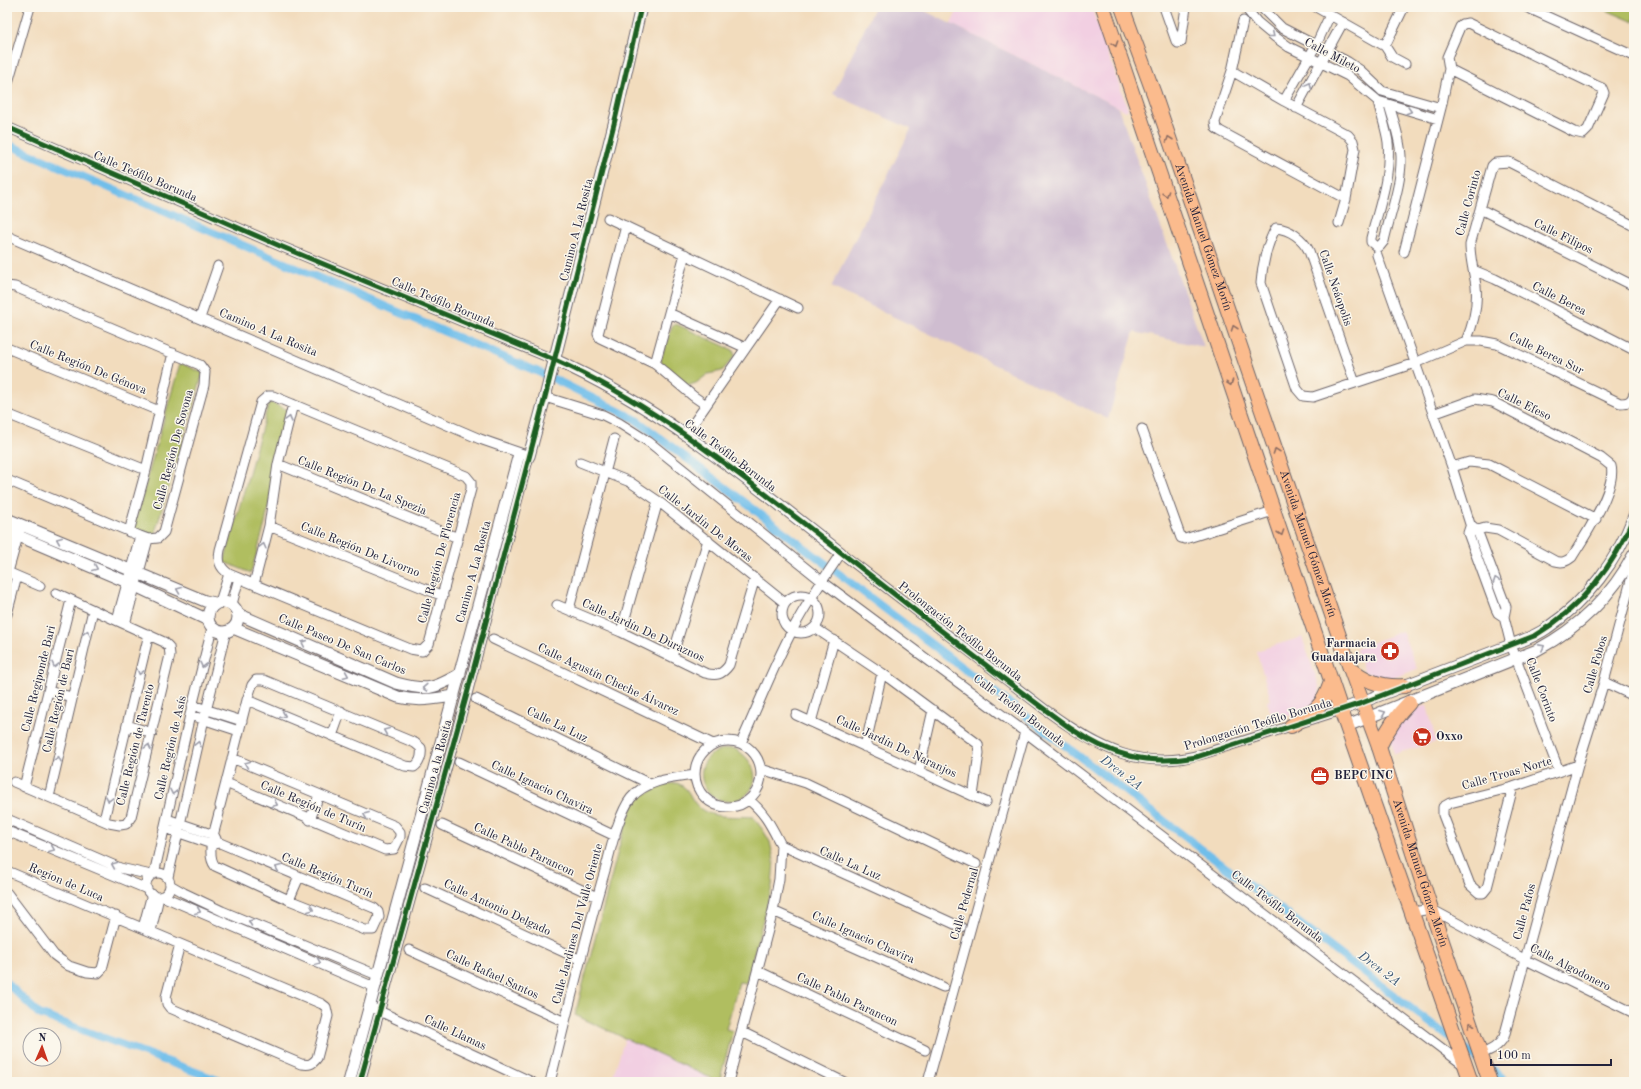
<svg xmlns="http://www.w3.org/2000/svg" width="1641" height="1089" viewBox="0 0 1641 1089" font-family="'Old Standard TT',serif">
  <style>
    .built { fill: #f2cfe2 }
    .industrial { fill: #cfbdd0 }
    .green { fill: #b0be60; stroke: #69704e }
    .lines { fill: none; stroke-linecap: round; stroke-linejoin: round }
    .canal { stroke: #70beea; stroke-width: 8 }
    .minor-casing { stroke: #6b6368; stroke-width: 11 }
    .tertiary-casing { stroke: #6b6368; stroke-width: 13 }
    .primary-casing { stroke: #6b6368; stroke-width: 16 }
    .minor { stroke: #fff; stroke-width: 9 }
    .tertiary { stroke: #fff; stroke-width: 11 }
    .primary { stroke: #fbbb8d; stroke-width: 14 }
    .cycleway-casing { stroke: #fbf7ec; stroke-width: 8 }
    .cycleway { stroke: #1b5e20; stroke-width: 5 }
    .oneway { stroke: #9c9ca7 }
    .oneway2 { stroke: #8e6e64 }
    .labels { text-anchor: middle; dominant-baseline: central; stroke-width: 3; stroke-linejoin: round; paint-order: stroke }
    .street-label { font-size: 12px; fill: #22223b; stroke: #fbf7ec }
    .poi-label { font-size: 12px; font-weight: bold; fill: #22223b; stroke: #fbf7ec; text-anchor: start }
    .water-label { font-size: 13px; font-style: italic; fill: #3d5978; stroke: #fbf7ec }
  </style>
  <rect width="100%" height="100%" fill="#fbf7ec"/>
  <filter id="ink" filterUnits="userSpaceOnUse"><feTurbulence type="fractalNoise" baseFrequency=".025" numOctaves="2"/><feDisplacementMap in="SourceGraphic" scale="8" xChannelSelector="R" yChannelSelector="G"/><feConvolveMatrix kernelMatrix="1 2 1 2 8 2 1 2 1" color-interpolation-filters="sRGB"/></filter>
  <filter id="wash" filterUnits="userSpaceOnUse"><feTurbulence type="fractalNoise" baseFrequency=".012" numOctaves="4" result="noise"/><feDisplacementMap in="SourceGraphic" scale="16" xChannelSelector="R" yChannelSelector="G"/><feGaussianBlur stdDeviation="0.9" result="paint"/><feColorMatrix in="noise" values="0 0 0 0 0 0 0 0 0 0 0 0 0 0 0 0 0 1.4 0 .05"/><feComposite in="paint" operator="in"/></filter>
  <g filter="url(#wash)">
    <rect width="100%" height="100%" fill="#f2dcbd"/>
    <path class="built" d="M959 7H1091L1128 109 1126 111 1118 107 951 24Z
      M1402 631 1417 669 1388 680 1364 672 1356 649Z
      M1302 637 1320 688 1318 702 1301 711 1273 720 1267 701 1271 700 1256 651Z
      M1427 705 1436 742 1394 754 1390 737 1406 712Z
      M625 1038 708 1076 707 1082H611Z"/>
    <path class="industrial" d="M875 7H917L1118 107 1204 347 1134 332 1108 419 831 287 911 129 833 94Z"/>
    <path class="green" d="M1599 7H1634V22Z
      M676 324 733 350 735 356 722 371 708 374 696 383 687 386 662 365 661 359 672 326Z
      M180 363 203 373 154 536 133 528Z
      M269 402 288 410 265 524 251 573 224 562Z
      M733 748C749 755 763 776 749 792 744 798 738 800 731 801 697 804 686 750 733 748Z
      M677 783C689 788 688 794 695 803 708 821 735 815 753 817L763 830 770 842 774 860 772 886 746 983 739 982 726 1029 733 1031 719 1082 575 1015 622 836 633 805 638 797 668 784Z"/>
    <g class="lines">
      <path class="canal" d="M7 144 550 377 635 419 1508 1082
        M7 983 39 1014 223 1082"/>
    </g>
  </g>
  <g filter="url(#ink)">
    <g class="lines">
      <defs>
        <path id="minor" d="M1164 7 1176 41 1178 43 1181 42 1186 7
          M1245 7 1257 22 1275 37 1289 47 1348 76 1378 101 1438 119
          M1261 7 1282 28 1348 62 1360 70 1382 91 1441 108
          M1316 7 1385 46 1392 57 1405 64
          M1526 7 1634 56
          M1243 21 1232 71 1215 122 1216 128 1220 131 1346 199
          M1385 46 1404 7
          M1232 71 1284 101 1348 135 1353 141 1355 149 1346 199 1339 223
          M7 86 30 7
          M1284 101 1316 45 1330 15
          M1378 101C1381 115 1386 128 1388 142 1391 176 1379 207 1371 238V242L1377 247 1380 246 1384 241C1390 214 1402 184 1401 156 1400 138 1394 122 1389 105
          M1296 108 1343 22
          M7 127 280 246 555 360
          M1480 209 1634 286
          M608 218 798 308
          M626 226 598 334 600 338 655 364 693 396 706 405
          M7 236 480 439 529 456 467 694 360 1082
          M1404 252 1441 108 1449 69 1447 57 1460 27 1463 24 1468 23 1595 85 1602 88 1604 93 1588 129 1583 134 1574 132 1449 69
          M1377 255 1452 467 1470 524 1477 530 1506 607 1504 617 1511 645 1559 771
          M1473 270 1495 279 1634 350
          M7 286 15 287 200 365 205 372 204 385 164 532 158 538 148 539 140 536 7 480
          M669 313 746 348
          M200 318 218 266
          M1466 341C1474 323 1478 306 1476 286 1474 272 1470 259 1470 245L1492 166 1495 163 1509 162 1634 226
          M7 348 159 411
          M655 364 685 254
          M1355 383 1309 251C1303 239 1290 229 1276 228 1267 243 1262 266 1261 283L1297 389 1303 396 1313 397 1415 363 1466 341H1481L1497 344 1620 403C1628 403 1631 402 1634 394
          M268 396H273L466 476 471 482V489L429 644 422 651 410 649 229 574C219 567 218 561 220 550L261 402Z
          M545 397 603 415 619 423 649 442 823 582 1025 732 1465 1066
          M7 414 146 470
          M1433 414 1475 399 1493 402 1601 458 1611 466C1617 488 1584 538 1572 557 1566 562 1562 563 1555 561L1498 530 1485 528 1468 533
          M1142 429 1181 538 1185 539 1273 511
          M686 434 780 299
          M580 462 630 482 658 501 785 603
          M278 464 458 538
          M1452 467 1469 462 1489 464 1596 519
          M269 526 443 596
          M1470 527 1468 533 1496 609 1498 613 1504 617
          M129 532 146 470 173 353
          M7 541 12 526
          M8 572 20 529
          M12 574 40 586
          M254 584 269 526 278 464 293 404
          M782 614a19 19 0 1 1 38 0a19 19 0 1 1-38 0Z
          M220 602 229 574
          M232 604 239 578
          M557 605 621 632 705 673C716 676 722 675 729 665L755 578
          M569 609 614 439
          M7 614 17 576
          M117 620 140 536
          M125 624 148 539
          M815 628 882 673 978 744 979 753 973 796
          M621 632 658 501
          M493 639 713 744
          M672 657 708 540
          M1604 682 1634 696
          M48 691 72 697
          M476 699 650 784
          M192 705 242 721
          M190 715 239 731
          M796 715 986 802
          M811 722 834 640
          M127 725 152 733
          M332 736 341 711
          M695 774a33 33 0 1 1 66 0a33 33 0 1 1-66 0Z
          M741 743C758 706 773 667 792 631 806 603 824 579 841 553L1047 711C1098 748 1142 773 1206 753L1341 710
          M865 747 882 673
          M459 762 615 836
          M761 769 806 783 976 864
          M919 771 933 710
          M14 782 109 823 120 825 126 824 131 817 170 655 169 647 164 642 56 593
          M226 783 385 850 394 849 400 837V832L395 826 232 758
          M24 787 71 600
          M1513 787 1487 888 1483 893H1479L1470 885 1443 815V807L1450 803 1513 787 1578 765
          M49 797 93 610
          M749 800C766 814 771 826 781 845L961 927
          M220 806 247 700 252 685 256 680H264L415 743 421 748C422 755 420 763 414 767L405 766 247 700
          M7 819 120 868 151 875
          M167 819 214 835 216 839
          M104 820 149 634
          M310 820 319 795
          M442 825 597 897
          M165 828 212 844 220 843 374 908 378 912 379 917 373 930H365L289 900 215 866C205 854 216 827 219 813
          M7 831 147 889
          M7 871 322 1004 326 1007 328 1016 317 1058C312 1065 309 1065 301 1064L170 1008 167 1004 166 997 180 944
          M146 885a12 12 0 1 1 24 0a12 12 0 1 1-24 0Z
          M154 874 190 715 212 628
          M168 877 204 719 226 631
          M170 885 184 893 222 911 377 975
          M425 888 581 960
          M7 893 54 955 62 961 69 966 87 972 98 973 102 969 116 916
          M162 896 374 987
          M289 900 299 877
          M773 911 943 987
          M1413 912 1431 909 1524 959 1634 1013
          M143 928 152 894
          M151 931 159 897
          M409 950 565 1022
          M758 971 925 1050
          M375 1009 532 1082
          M742 1032 844 1082
          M1481 1054C1491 1050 1498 1047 1504 1037L1578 765 1604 682 1634 569
          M550 1082C568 1010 585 938 606 867 611 848 619 813 631 798 646 780 672 778 695 775
          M728 1082 773 911 779 879 781 845
          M928 1082 1025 732"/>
        <path id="tertiary" d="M555 360C661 407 750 482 841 553
          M529 456 545 397 616 116 641 7
          M7 519 205 601 215 603
          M7 531 127 582 208 620
          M208 617a15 15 0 1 1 30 0a15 15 0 1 1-30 0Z
          M238 614 396 683C427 691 432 690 460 674
          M233 628 398 697C417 702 435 699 454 696
          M1341 710 1511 645C1524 640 1536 636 1547 628 1587 601 1617 561 1634 516
          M1347 726 1537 650C1578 628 1612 596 1634 554
          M349 1082 519 454"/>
        <g id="primary">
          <path d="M1103 7 1341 710 1471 1082"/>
          <path id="s1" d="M1122 7 1154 94 1350 668 1379 747 1431 909 1490 1082"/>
          <path d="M1350 668C1366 682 1383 688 1405 686"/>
          <path d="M1291 726C1313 713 1323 707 1331 682"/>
          <path d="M1379 747C1387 730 1396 716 1409 703"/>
        </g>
      </defs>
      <use href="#minor" class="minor-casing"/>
      <use href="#tertiary" class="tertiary-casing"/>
      <use href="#primary" class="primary-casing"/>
      <use href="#minor" class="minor"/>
      <use href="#tertiary" class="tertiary"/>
      <use href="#primary" class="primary"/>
      <defs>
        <path id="cycleway" d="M7 127 280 246 555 360C646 400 723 462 802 522 891 591 979 662 1070 728 1109 755 1148 766 1196 757L1362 703 1534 636C1580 609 1615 566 1634 516
          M360 1082 467 694 545 397 616 116 641 7"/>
      </defs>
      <use href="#cycleway" class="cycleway-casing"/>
      <use href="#cycleway" class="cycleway"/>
    </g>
    <defs><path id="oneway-chevron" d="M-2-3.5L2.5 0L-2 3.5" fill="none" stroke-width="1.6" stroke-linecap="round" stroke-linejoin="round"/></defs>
    <g class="oneway">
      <use href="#oneway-chevron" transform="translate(1272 35) rotate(39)"/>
      <use href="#oneway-chevron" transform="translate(1309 85) rotate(-62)"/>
      <use href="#oneway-chevron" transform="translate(1409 111) rotate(16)"/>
      <use href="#oneway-chevron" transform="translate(289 419) rotate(-75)"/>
      <use href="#oneway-chevron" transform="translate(59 540) rotate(-157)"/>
      <use href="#oneway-chevron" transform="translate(263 546) rotate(-76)"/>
      <use href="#oneway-chevron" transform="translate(95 568) rotate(23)"/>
      <use href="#oneway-chevron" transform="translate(1496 580) rotate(-110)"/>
      <use href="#oneway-chevron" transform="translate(179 590) rotate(-158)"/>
      <use href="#oneway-chevron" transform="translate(87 633) rotate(-77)"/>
      <use href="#oneway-chevron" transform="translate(304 643) rotate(-156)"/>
      <use href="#oneway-chevron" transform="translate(1542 647) rotate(-28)"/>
      <use href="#oneway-chevron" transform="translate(55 665) rotate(104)"/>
      <use href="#oneway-chevron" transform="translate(203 665) rotate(104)"/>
      <use href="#oneway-chevron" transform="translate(140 672) rotate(104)"/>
      <use href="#oneway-chevron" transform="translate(346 675) rotate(23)"/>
      <use href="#oneway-chevron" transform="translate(425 688) rotate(178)"/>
      <use href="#oneway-chevron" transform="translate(1383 713) rotate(-21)"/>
      <use href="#oneway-chevron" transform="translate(283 715) rotate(23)"/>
      <use href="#oneway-chevron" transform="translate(386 731) rotate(-157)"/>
      <use href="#oneway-chevron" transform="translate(198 744) rotate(-78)"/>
      <use href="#oneway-chevron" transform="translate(148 747) rotate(-76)"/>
      <use href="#oneway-chevron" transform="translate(58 759) rotate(-77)"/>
      <use href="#oneway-chevron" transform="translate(247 764) rotate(-157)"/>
      <use href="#oneway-chevron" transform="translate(173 792) rotate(102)"/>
      <use href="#oneway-chevron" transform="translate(109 799) rotate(104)"/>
      <use href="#oneway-chevron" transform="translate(275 804) rotate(23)"/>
      <use href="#oneway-chevron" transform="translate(366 815) rotate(-158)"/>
      <use href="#oneway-chevron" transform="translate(52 849) rotate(22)"/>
      <use href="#oneway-chevron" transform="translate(114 865) rotate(-157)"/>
      <use href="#oneway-chevron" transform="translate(278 868) rotate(-157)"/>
      <use href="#oneway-chevron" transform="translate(311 909) rotate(22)"/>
      <use href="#oneway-chevron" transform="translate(198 911) rotate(23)"/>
      <use href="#oneway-chevron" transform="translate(251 922) rotate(-158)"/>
      <use href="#oneway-chevron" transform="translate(318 962) rotate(23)"/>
    </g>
    <g class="oneway2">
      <use href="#oneway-chevron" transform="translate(1115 44) rotate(72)"/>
      <use href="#oneway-chevron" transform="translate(1169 139) rotate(-109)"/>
      <use href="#oneway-chevron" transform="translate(1166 194) rotate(71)"/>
      <use href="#oneway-chevron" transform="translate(1234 328) rotate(-109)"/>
      <use href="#oneway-chevron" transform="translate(1230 383) rotate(71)"/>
      <use href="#oneway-chevron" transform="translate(1276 451) rotate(-109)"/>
      <use href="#oneway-chevron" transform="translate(1281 533) rotate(71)"/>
      <use href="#oneway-chevron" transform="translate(1471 1025) rotate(-109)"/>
    </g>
  </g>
  <defs>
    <symbol id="pharmacy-disc" viewBox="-11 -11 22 22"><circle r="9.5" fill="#c8321e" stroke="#fbf7ec"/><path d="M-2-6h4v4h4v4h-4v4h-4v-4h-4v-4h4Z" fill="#fff"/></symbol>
    <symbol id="supermarket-disc" viewBox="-11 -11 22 22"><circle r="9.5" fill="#c8321e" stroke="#fbf7ec"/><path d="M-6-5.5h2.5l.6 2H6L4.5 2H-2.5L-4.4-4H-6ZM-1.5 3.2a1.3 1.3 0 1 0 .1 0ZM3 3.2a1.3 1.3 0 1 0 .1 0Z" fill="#fff"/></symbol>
    <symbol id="office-disc" viewBox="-11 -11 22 22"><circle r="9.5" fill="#c8321e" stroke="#fbf7ec"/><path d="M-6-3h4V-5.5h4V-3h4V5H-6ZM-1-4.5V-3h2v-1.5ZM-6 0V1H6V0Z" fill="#fff"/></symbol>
  </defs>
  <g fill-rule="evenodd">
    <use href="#pharmacy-disc" x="1379" y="640" width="22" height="22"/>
    <use href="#supermarket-disc" x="1411" y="726" width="22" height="22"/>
    <use href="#office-disc" x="1309" y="765" width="22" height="22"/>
  </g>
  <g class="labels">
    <g class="street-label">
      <text transform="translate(1332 56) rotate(28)">Calle Mileto</text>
      <text transform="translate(145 177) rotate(23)">Calle Teófilo Borunda</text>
      <text transform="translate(1469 203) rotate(-75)">Calle Corinto</text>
      <text transform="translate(577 230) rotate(-76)">Camino A La Rosita</text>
      <text stroke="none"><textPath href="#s1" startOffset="244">Avenida Manuel Gómez Morín</textPath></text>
      <text transform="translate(1563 237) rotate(26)">Calle Filipos</text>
      <text transform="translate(1335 288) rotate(71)">Calle Neáopolis</text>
      <text transform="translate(1559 299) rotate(27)">Calle Berea</text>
      <text transform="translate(443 303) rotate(23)">Calle Teófilo Borunda</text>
      <text transform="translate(268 333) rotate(23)">Camino A La Rosita</text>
      <text transform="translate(1546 354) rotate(26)">Calle Berea Sur</text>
      <text transform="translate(88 368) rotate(22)">Calle Región De Génova</text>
      <text transform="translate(1524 405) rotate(26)">Calle Efeso</text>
      <text transform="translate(174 450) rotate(-75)">Calle Región De Sovona</text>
      <text transform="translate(730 456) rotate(37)">Calle Teófilo Borunda</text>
      <text transform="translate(362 486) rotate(22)">Calle Región De La Spezia</text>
      <text transform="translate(705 524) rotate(38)">Calle Jardín De Moras</text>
      <text stroke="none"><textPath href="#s1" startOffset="568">Avenida Manuel Gómez Morín</textPath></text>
      <text transform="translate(360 550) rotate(22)">Calle Región De Livorno</text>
      <text transform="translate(440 558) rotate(-75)">Calle Región De Florencia</text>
      <text transform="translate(474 572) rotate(-75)">Camino A La Rosita</text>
      <text transform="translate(643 631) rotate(25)">Calle Jardín De Duraznos</text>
      <text transform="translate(960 632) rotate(38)">Prolongación Teófilo Borunda</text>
      <text transform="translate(342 645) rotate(23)">Calle Paseo De San Carlos</text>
      <text transform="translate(1596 665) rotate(-74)">Calle Fobos</text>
      <text transform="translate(39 679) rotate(-76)">Calle Regiponde Bari</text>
      <text transform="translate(608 680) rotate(25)">Calle Agustín Cheche Álvarez</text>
      <text transform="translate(1541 690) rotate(69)">Calle Corinto</text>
      <text transform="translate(59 701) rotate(-77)">Calle Región de Bari</text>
      <text transform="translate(1019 711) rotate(37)">Calle Teófilo Borunda</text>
      <text transform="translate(557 725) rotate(26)">Calle La Luz</text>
      <text transform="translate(1258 725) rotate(-17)">Prolongación Teófilo Borunda</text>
      <text transform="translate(136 745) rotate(-76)">Calle Región de Tarento</text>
      <text transform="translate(896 747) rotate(25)">Calle Jardín De Naranjos</text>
      <text transform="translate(171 748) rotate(-77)">Calle Región de Asís</text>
      <text transform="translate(436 767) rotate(-75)">Camino a la Rosita</text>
      <text transform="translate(1507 774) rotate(-16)">Calle Troas Norte</text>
      <text transform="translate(542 788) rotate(25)">Calle Ignacio Chavira</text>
      <text transform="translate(313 807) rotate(23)">Calle Región de Turín</text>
      <text transform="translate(524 850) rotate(25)">Calle Pablo Parancon</text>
      <text transform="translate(850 864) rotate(24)">Calle La Luz</text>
      <text stroke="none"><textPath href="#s1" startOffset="916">Avenida Manuel Gómez Morín</textPath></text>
      <text transform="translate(327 876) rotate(23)">Calle Región Turín</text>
      <text transform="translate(66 883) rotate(23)">Region de Luca</text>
      <text transform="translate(965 904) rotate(-74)">Calle Pedernal</text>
      <text transform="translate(1277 907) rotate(37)">Calle Teófilo Borunda</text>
      <text transform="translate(497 908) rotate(25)">Calle Antonio Delgado</text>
      <text transform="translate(1525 912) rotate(-75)">Calle Pafos</text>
      <text transform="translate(578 924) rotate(-75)">Calle Jardines Del Valle Oriente</text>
      <text transform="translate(863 938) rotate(24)">Calle Ignacio Chavira</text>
      <text transform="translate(1570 968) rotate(27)">Calle Algodonero</text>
      <text transform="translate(492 975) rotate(25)">Calle Rafael Santos</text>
      <text transform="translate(847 1000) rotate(25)">Calle Pablo Parancon</text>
      <text transform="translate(455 1033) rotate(25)">Calle Llamas</text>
    </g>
    <g class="poi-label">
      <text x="1376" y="644" text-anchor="end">Farmacia<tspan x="1376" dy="14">Guadalajara</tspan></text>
      <text x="1436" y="737">Oxxo</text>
      <text x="1334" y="776">BEPC INC</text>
    </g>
    <g class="water-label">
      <text transform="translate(1121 773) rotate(37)">Dren 2A</text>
      <text transform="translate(1379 969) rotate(37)">Dren 2A</text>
    </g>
  </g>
  <rect width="1641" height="1089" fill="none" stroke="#fbf7ec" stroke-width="24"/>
  <g transform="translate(42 1047) rotate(2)"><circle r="19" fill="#fbf7ec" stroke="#a4a2a5"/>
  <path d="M0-3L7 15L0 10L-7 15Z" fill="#c8321e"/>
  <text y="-6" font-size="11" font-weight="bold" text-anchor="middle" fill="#22223b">N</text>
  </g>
  <path d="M1491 1059v6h120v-6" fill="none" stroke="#22223b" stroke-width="2"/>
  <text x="1497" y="1059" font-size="12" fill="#22223b" stroke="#fbf7ec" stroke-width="3" paint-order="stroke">100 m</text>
</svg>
